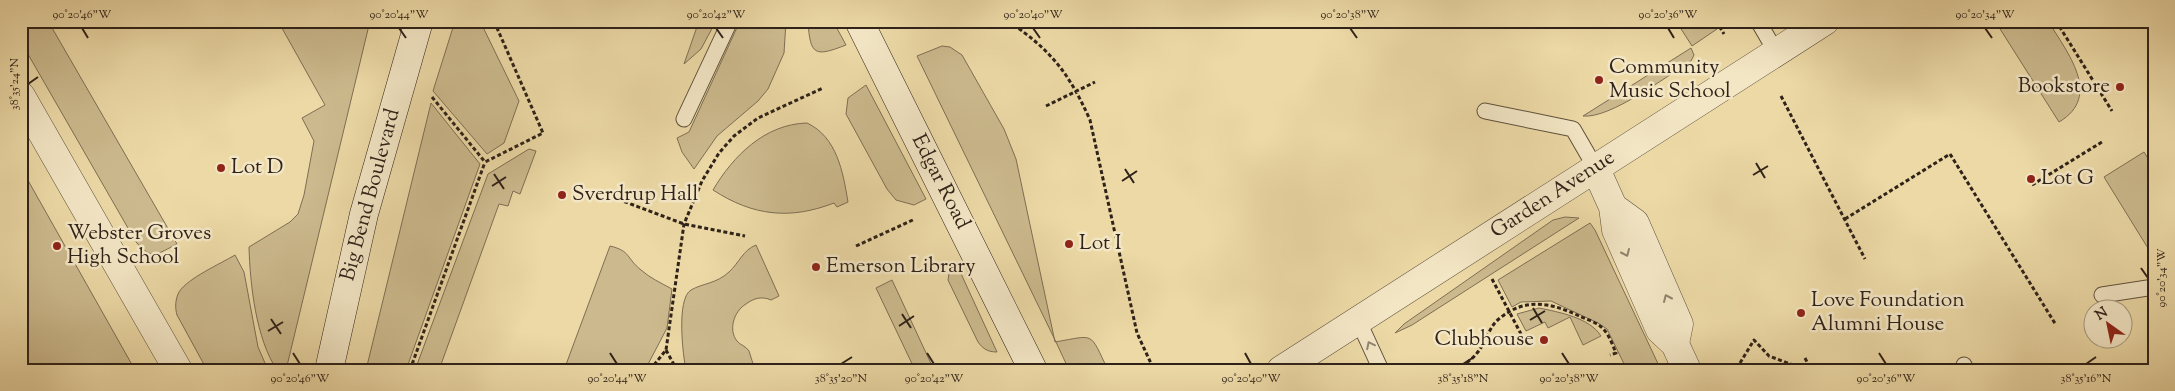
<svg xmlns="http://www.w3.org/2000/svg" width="2175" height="391" viewBox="0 0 2175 391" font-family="'Sorts Mill Goudy',serif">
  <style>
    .green { fill: #ccba8e; stroke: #7e6e54 }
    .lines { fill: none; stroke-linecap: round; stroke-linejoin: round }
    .lane-casing { stroke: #5e503c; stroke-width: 17 }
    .street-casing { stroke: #5e503c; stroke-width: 29 }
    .secondary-casing { stroke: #2f2219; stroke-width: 29 }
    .path { stroke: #2f2219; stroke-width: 3; stroke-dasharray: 4 2.5; stroke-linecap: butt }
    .lane { stroke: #f3e6c5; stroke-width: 15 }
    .street { stroke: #f3e6c5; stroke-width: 28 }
    .secondary { stroke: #f3e6c5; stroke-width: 28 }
    .oneway { stroke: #91846f }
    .ticks { fill: none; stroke: #2f2219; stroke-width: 2 }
    .poi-dot { fill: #8f2418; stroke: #f3e6c5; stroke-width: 2 }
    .labels { text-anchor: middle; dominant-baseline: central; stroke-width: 5; stroke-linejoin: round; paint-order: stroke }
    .poi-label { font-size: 21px; fill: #2f2219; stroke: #f3e6c5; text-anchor: start }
    .street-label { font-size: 21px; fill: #2f2219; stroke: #f3e6c5 }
    .neatline { fill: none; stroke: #2f2219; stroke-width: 2 }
    .ticks-label { font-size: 12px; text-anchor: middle; fill: #2f2219 }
  </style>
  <rect width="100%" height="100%" fill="#ecd9a6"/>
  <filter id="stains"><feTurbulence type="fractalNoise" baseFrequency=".004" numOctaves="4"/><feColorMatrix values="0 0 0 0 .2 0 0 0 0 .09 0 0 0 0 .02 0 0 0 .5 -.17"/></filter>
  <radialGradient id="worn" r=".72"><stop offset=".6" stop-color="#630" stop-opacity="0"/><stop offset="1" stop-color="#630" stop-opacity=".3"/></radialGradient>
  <path class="green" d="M21 21H48L177 244C157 254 152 261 136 242L21 42Z
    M278 21H370L286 370H277C256 339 250 284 249 247L290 222 298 214 304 195 314 141 302 118 325 105Z
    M455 21H480L519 101 504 143 487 154 433 91Z
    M699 21H716L701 49 684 64Z
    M740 21H786L784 53 768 89 758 101 717 136 694 169 682 152 677 138 689 132Z
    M808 21H833L846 45C815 57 810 56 808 21Z
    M1676 21H1712L1717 29 1692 46Z
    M1995 21H2048C2067 52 2103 96 2059 122Z
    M942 46 950 47 962 55 1004 129 1016 159 1055 342C1096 335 1089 331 1108 370H1069L1056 342 917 56Z
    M1691 48 1694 55 1691 61C1667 76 1610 119 1583 116Z
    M866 85 926 199 914 205 896 200 887 189 846 114 848 98Z
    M431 103 480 164 406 370H366Z
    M807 123C837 137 843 172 848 202L837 207 834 203C790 220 753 216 713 190 733 156 765 124 807 123Z
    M529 149 536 151 520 194 513 191 508 206 499 204 439 370H415L488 174Z
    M2144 152 2154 168V258L2104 177Z
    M21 168 135 370H21Z
    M1565 217 1579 218 1412 325 1395 333 1404 324 1553 220Z
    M1590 223 1595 230 1661 370H1627L1607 329 1598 323 1551 301 1521 302 1512 307 1498 280Z
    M756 245 779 296 771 300C762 296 754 298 746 304 734 311 728 330 737 341 740 345 746 346 749 351 751 357 753 364 755 370H686C683 356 676 299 691 290 703 283 716 284 729 272 739 263 743 250 756 245Z
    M610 246C631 251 626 258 641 270 650 278 661 283 672 289L667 328 645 370H564Z
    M235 255 244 272 258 347 268 370H207L177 315C175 308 175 300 179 292 188 278 220 264 235 255Z
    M953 264 957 265 997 352C988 352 983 349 978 342L948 280 950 268Z
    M892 280 934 370H915L876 288Z
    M1539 308C1559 312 1590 318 1601 336L1583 345 1570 317 1548 328 1545 322 1526 331 1517 314Z"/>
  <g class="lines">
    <defs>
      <path id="lane" d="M1758 21 1776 52
        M1485 111 1573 129 1595 167
        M684 119 730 21
        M2102 295 2154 287
        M1358 320 1381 370
        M1964 365 1966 370"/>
      <path id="street" d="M21 96 178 370
        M1595 167 1613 207 1616 230 1660 330 1675 344 1687 370
        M1613 207 1635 223 1679 324 1675 344
        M1281 370 1825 21"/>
      <path id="secondary" d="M859 21 1033 370
        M329 370 364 214 419 21"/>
    </defs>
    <use href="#lane" class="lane-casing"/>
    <use href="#street" class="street-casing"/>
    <use href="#secondary" class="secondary-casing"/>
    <path class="path" d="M1008 21C1051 50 1069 73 1090 120L1137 333 1154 370
      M1716 21 1724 34
      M2056 21 2112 111
      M1781 96 1865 259
      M432 97 485 162 543 133 494 21
      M1046 106 1095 82
      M2032 185 2102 142
      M612 197 684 224 745 236
      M1845 219 1950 154 2056 325
      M856 246 915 219
      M1492 279 1521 334
      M666 350 677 370
      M1805 358 1811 370
      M1740 363 1754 340 1769 356 1806 370
      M410 370 485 162
      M650 370 666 350 684 224 702 181 719 153 734 136 758 118 823 88
      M1456 370C1463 365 1472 360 1477 353 1487 342 1488 327 1500 318 1526 297 1552 303 1579 316 1586 319 1595 322 1600 326 1609 333 1612 344 1616 353L1610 355"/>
    <use href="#lane" class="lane"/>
    <use href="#street" class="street"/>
    <use href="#secondary" class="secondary"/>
  </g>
  <defs><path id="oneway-chevron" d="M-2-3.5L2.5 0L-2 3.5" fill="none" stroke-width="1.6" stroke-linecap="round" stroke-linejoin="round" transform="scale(1.25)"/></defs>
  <g class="oneway">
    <use href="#oneway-chevron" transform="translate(1626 253) rotate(66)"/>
    <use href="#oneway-chevron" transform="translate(1667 298) rotate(-114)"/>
    <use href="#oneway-chevron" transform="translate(1370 345) rotate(-116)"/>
  </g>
  <path class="ticks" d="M82 28 88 38M399 28 406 38M716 28 723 38M1033 28 1040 38M1350 28 1357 38M1668 28 1674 38M1985 28 1992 38M28 84 38 77M1756 163 1765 178M1125 169 1134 183M494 174 504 189M1753 175 1768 166M1122 181 1137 171M492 186 506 177M2141 268 2148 278M1533 308 1542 323M902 314 911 328M271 319 281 334M1530 320 1545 311M899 326 914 316M268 331 283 322M293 353 300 364M610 353 617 364M927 353 934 364M1245 353 1251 364M1562 353 1569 364M1879 353 1886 364M841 364 852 357M1463 364 1474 357M2086 364 2096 357"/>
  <g class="poi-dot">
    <circle cx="1599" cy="80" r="5"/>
    <circle cx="2120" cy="87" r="5"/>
    <circle cx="221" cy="168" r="5"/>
    <circle cx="2031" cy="179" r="5"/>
    <circle cx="562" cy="195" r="5"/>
    <circle cx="1069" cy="244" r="5"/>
    <circle cx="57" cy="246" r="5"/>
    <circle cx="816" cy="267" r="5"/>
    <circle cx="1801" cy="313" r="5"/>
    <circle cx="1544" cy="340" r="5"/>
  </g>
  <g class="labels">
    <g class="poi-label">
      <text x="1609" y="68">Community<tspan x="1609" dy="24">Music School</tspan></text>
      <text x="2110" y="87" text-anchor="end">Bookstore</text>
      <text x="231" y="168">Lot D</text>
      <text x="2041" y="179">Lot G</text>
      <text x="572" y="195">Sverdrup Hall</text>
      <text x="67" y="234">Webster Groves<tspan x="67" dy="24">High School</tspan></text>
      <text x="1079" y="244">Lot I</text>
      <text x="826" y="267">Emerson Library</text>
      <text x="1811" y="301">Love Foundation<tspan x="1811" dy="24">Alumni House</tspan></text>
      <text x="1534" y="340" text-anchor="end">Clubhouse</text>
    </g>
    <g class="street-label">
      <text transform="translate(940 182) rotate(63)">Edgar Road</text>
      <text transform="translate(371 195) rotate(-75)">Big Bend Boulevard</text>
      <text transform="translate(1553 195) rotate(-33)">Garden Avenue</text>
    </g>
  </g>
  <rect width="2175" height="391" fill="none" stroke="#ecd9a6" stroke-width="55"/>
  <g transform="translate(2108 324) rotate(327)"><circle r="24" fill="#f3e6c5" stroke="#a59880"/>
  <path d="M0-4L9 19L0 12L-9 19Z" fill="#8f2418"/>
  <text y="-8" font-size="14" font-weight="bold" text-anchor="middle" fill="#2f2219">N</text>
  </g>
  <rect x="28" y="28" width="2120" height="336" class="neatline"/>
  <g class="ticks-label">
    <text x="82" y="18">90°20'46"W</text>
    <text x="399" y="18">90°20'44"W</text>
    <text x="716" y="18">90°20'42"W</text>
    <text x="1033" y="18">90°20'40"W</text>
    <text x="1350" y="18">90°20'38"W</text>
    <text x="1668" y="18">90°20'36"W</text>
    <text x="1985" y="18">90°20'34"W</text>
    <text transform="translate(14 84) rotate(-90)" y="4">38°35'24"N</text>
    <text transform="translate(2161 278) rotate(-90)" y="4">90°20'34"W</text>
    <text x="300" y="382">90°20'46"W</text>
    <text x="617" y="382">90°20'44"W</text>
    <text x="841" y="382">38°35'20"N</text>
    <text x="934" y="382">90°20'42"W</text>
    <text x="1251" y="382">90°20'40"W</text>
    <text x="1463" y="382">38°35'18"N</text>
    <text x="1569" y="382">90°20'38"W</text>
    <text x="1886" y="382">90°20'36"W</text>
    <text x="2086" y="382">38°35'16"N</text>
  </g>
  <rect width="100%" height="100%" filter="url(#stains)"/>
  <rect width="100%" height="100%" fill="url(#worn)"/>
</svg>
